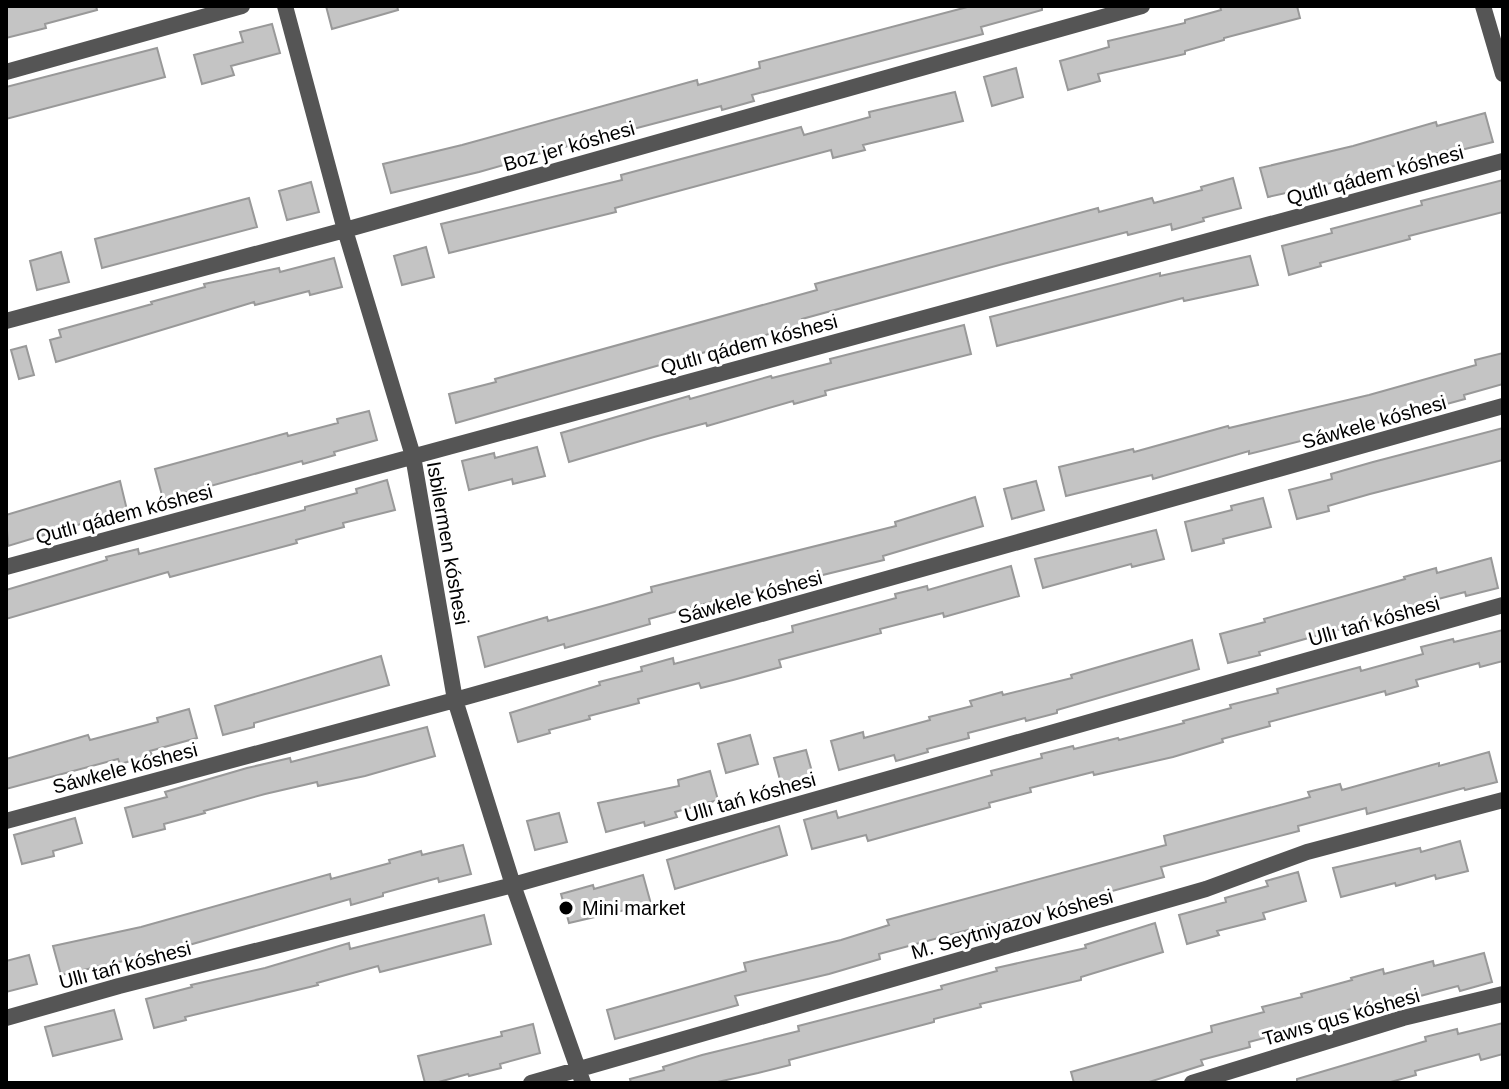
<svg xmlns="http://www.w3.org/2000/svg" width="1509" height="1089" viewBox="0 0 1509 1089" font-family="Helvetica,sans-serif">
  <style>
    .building { fill: #c4c4c4; stroke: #999; stroke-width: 2 }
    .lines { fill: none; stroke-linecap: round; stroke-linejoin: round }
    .minor { stroke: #555; stroke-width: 16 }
    .poi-dot { fill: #000; stroke: #fff; stroke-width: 3 }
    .labels { text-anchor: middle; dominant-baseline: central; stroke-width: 6; stroke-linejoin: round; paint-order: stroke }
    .street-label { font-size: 20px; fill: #000; stroke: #fff }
    .poi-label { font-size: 20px; fill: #000; stroke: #fff; text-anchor: start }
  </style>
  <rect width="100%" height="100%" fill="#fff"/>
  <path class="building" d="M6 6H96L97 10 45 24 46 28 6 38Z
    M326 6H397L398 10 332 29Z
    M971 6H1042V10L981 27 983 34 752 95 754 101 722 110 721 106 511 161V163L479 172 391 193 383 164 462 145 697 80 698 85 760 68 759 62Z
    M1220 6H1297L1300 18 1224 38V40L1185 51V54L1098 74 1100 81 1068 90 1060 61 1109 47 1108 41 1185 23V20L1221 10Z
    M272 24 280 53 231 66 234 75 202 84 194 55 243 42 240 32Z
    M157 48 165 77 6 119V87Z
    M1016 68 1023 97 992 106 984 77Z
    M955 92 963 121 863 145 865 150 833 158 831 150 615 208 616 212 449 253 441 224 622 180 621 175 801 127 804 135 870 117 869 112Z
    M1485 113 1493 142 1461 150 1460 147 1345 180 1268 197 1260 168 1353 146 1436 122 1437 126Z
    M1233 178 1241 208 1203 218 1204 221 1172 230 1171 224 1128 235 1127 232 1003 264 802 319 804 324 456 423 449 394 496 382 495 379 817 290 815 284 1098 208 1099 212 1152 198 1154 203 1202 190 1201 187Z
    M1503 180V212L1409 236 1410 239 1320 263 1321 266 1289 275 1282 246 1332 233 1331 229 1422 205 1421 201Z
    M311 182 319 212 287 220 279 191Z
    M249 198 257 227 102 268 95 239Z
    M426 247 434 277 402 285 394 256Z
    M61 252 69 282 37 290 30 261Z
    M1250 256 1258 285 1184 301 1183 298 997 346 990 317 1160 273V276Z
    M334 258 342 287 310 295 309 291 255 305 254 302 56 362 50 340 61 337 59 330 152 304 151 302 205 287 204 284 279 268 280 272Z
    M964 325 971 354 825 391 826 395 794 404 793 401 707 426 706 423 654 437 569 462 561 433 689 396 690 399 771 376 772 378 831 363 830 359Z
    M26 346 34 375 19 379 11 350Z
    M1503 353V384L1464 395 1465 399 1344 432V430L1249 454V451L1153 479 1152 475 1066 496 1059 467 1133 449 1134 452 1228 426 1229 428 1369 395 1476 365 1475 360Z
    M369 411 377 440 334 452 335 455 303 464 302 461 163 499 155 469 287 433 288 436 338 423 337 419Z
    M1503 428V460L1370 494 1328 506 1329 511 1297 519 1289 490 1332 479 1331 474 1373 462Z
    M537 447 545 476 513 484 512 479 469 490 462 461 494 453 495 458Z
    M387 480 395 510 343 523 344 527 296 540 297 543 170 577 168 572 6 619V590L107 560 106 557 138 549 139 554 305 510V507L357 493 356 489Z
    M120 481 127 510 8 546 6 515Z
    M1036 481 1044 510 1012 519 1004 489Z
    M975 497 983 526 883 556 884 560 696 606 649 619 650 624 597 639 565 648 564 644 485 667 478 637 547 617 548 621 610 604 652 592 651 587 896 526 895 522Z
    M1263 498 1271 527 1223 539 1224 543 1192 551 1185 522 1232 510 1231 506Z
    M1156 530 1164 559 1132 567 1131 564 1043 588 1035 559Z
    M1491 558 1498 588 1466 596 1465 592 1396 610 1397 613 1259 652 1260 655 1228 663 1220 634 1265 622 1264 619 1405 579 1404 577 1436 568 1437 573Z
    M1011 566 1019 596 944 617 943 613 880 629 881 633 779 660 781 667 733 680 701 688 699 683 638 699 639 703 589 716 590 719 549 730 550 733 518 742 510 713 600 685 599 682 642 671 641 667 673 658 674 664 793 632 792 626 896 598 895 594 927 586 928 590Z
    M1503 630V661L1480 667 1479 663 1416 680 1418 686 1386 695 1385 691 1269 722 1270 726 1222 739 1223 742 1173 757 1094 775 1093 772 1030 788 1031 792 989 803 990 807 900 832 868 841 866 835 812 849 804 820 836 811 838 818 902 800 992 775 991 771 1042 758 1041 754 1073 746 1074 749 1118 738 1119 740 1184 723 1183 721 1231 708 1230 705 1278 693 1277 689 1360 667 1361 671 1423 654 1421 647 1453 639 1454 642Z
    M1192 640 1199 669 1057 710V713L1026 721 1025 718 968 733 969 738 927 749 928 752 896 761 894 755 839 770 831 741 863 732 864 738 930 720 929 717 972 706 970 701 1002 692 1003 695 1072 678 1071 675Z
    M381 656 389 685 254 723V727L223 735 215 706Z
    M189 709 197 738 150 751 152 755 120 764 118 759 6 789V759L88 735 90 740 158 722 157 718Z
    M427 727 435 756 365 776 318 786 317 782 265 794 204 811 205 813 164 824 165 829 133 837 125 808 167 797 165 792 247 768 290 758 291 762Z
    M750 735 758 764 726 773 718 744Z
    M806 750 814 779 782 787 774 758Z
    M1489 752 1497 782 1465 790 1464 788 1367 814 1366 808 1298 826 1299 831 1161 867 1164 877 879 954 880 959 829 974 735 996 738 1005 615 1039 607 1010 746 971 744 963 841 940 889 925 887 920 1166 845 1164 836 1310 797 1308 792 1340 784 1342 790 1439 763V766Z
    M710 771 718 800 675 812 677 817 645 826 644 822 606 832 598 803 679 786 678 780Z
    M559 813 567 842 535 850 527 821Z
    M75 818 82 843 53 851 54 856 22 864 14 835Z
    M779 826 787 855 675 889 667 860Z
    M1460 841 1468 871 1436 879 1435 875 1396 886 1395 883 1341 897 1333 868 1420 848 1421 852Z
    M463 845 471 874 439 882 438 878 383 893V896L351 905 350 899 168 951 61 975 53 946 141 927 330 874 331 879 390 863 389 860 421 851 422 855Z
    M1298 872 1306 901 1263 913 1265 919 1217 931 1219 935 1187 944 1179 915 1226 902 1225 898 1268 886 1266 881Z
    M643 875 651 904 569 923 561 894 593 885 594 889Z
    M484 915 491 944 380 972 378 966 317 983 318 985 185 1017 186 1020 154 1028 146 999 192 987 191 985 265 968 349 943 350 949Z
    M1155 923 1163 952 1081 977V980L980 1004 981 1007 934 1019V1022L789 1060 790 1065 758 1073 713 1083H631L630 1079 664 1070 663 1067 702 1055 799 1031 798 1026 942 989 941 986 997 971 996 968 1086 948 1085 945Z
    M1484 953 1492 982 1460 991 1458 986 1409 999 1408 994 1340 1012 1341 1014 1301 1025 1302 1028 1249 1042 1250 1047 1201 1060 1203 1065 1146 1083H1074L1071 1072 1212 1032 1211 1026 1264 1012 1262 1007 1302 997 1301 994 1352 980 1351 978 1383 969 1384 974 1433 961 1434 966Z
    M29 955 37 984 6 992V961Z
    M114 1010 122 1039 53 1056 45 1027Z
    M1503 1023V1054L1481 1060 1479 1054 1415 1071 1416 1075 1387 1083H1297V1079L1426 1041 1425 1037 1457 1029 1458 1034Z
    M533 1024 540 1053 500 1064 501 1068 469 1076 468 1074 435 1083H425L418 1056 502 1036 501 1032Z"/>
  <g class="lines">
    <path class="minor" d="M285 6 345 230 413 456 455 700 513 885 583 1083
      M1483 6 1503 74
      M6 72 242 6
      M6 321 345 230 1142 6
      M6 567 1503 161
      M6 821 455 700 1503 406
      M6 1018 119 986 513 885 1503 605
      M531 1083 1206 889 1307 852 1503 800
      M1192 1083 1403 1018 1503 994"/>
  </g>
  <circle class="poi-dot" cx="566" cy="908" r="8"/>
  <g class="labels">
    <g class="street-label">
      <text transform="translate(569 146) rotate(-16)">Boz jer kóshesi</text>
      <text transform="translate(1375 175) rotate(-15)">Qutlı qádem kóshesi</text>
      <text transform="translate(749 344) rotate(-15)">Qutlı qádem kóshesi</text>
      <text transform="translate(1374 422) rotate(-16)">Sáwkele kóshesi</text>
      <text transform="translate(124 514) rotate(-15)">Qutlı qádem kóshesi</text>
      <text transform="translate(448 543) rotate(80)">Isbilermen kóshesi</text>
      <text transform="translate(750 597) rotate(-16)">Sáwkele kóshesi</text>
      <text transform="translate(1374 621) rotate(-16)">Ullı tań kóshesi</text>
      <text transform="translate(125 768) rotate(-15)">Sáwkele kóshesi</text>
      <text transform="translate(750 797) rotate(-16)">Ullı tań kóshesi</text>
      <text transform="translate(1012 924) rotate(-16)">M. Seytniyazov kóshesi</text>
      <text transform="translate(125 965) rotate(-15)">Ullı tań kóshesi</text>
      <text transform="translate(1341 1017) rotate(-16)">Tawıs qus kóshesi</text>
    </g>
    <g class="poi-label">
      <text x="582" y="908">Mini market</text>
    </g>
  </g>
  <rect width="1509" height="1089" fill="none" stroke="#000000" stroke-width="16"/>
</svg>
